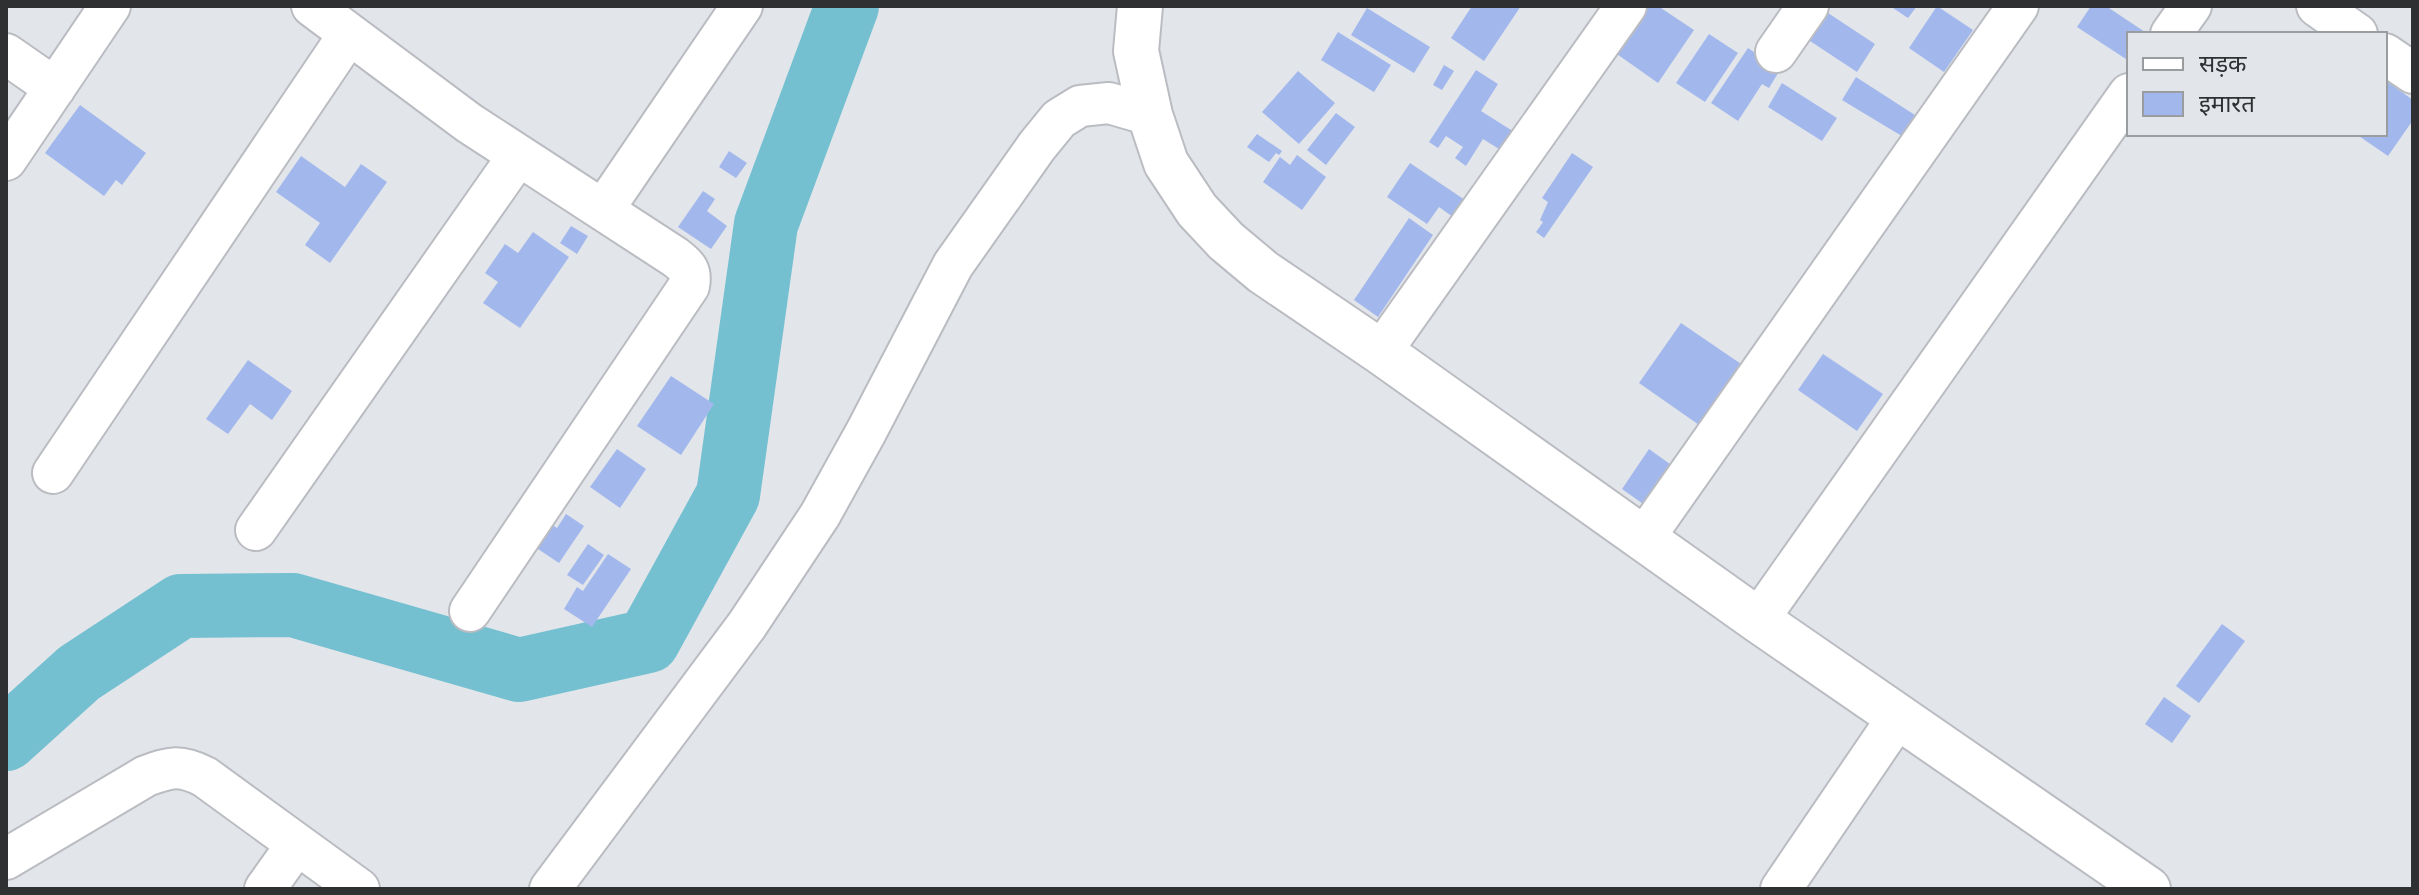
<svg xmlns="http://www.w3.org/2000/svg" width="2419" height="895" viewBox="0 0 2419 895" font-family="'Varela Round','Noto Sans Devanagari',sans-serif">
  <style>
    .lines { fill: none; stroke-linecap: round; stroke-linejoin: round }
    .river { stroke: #74c0d1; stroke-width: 64 }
    .building { fill: #a2b8ec }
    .street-casing { stroke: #babcc2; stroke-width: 44 }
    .secondary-casing { stroke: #babcc2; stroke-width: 48 }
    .street { stroke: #fff; stroke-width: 40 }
    .secondary { stroke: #fff; stroke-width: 44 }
  </style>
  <rect width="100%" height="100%" fill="#e2e5ea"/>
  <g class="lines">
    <path class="river" d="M6 739 79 673 181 606 293 605 519 670 648 641 728 495 766 224 847 6"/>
  </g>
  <path class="building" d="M1472 6H1521L1484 61 1451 38Z
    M1635 6H1658L1694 30 1658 83 1607 47Z
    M1890 6H1917L1908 18Z
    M1937 6 1973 30 1944 72 1909 48Z
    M2091 6H2106L2148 34H2129V61L2077 27Z
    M1367 8 1430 47 1414 73 1351 35Z
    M1822 9 1875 44 1857 72 1804 37Z
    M1338 32 1391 65 1374 92 1321 60Z
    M1709 34 1738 53 1705 102 1676 83Z
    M1748 48 1780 70 1769 88 1762 84 1738 121 1711 103Z
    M1444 65 1454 71 1442 90 1433 85Z
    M1476 70 1498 84 1481 111 1519 135 1507 154 1483 139 1466 166 1455 158 1463 147 1446 136 1438 148 1429 142Z
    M1298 71 1335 103 1299 144 1262 112Z
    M1856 77 1918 117 1905 138 1842 100Z
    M2385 80 2413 100V120L2388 156 2356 134H2385Z
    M1782 83 1837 118 1822 141 1768 107Z
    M80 105 146 153 122 185 116 180 104 196 45 153Z
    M1336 113 1355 127 1326 165 1307 150Z
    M1257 134 1282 151 1279 155 1276 153 1269 162 1247 147Z
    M729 151 747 163 736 178 719 167Z
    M1572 153 1593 167 1544 238 1536 232 1543 222 1540 220 1548 202 1542 198Z
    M1297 155 1326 177 1302 210 1263 182 1280 157 1290 165Z
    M301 156 345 187 361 164 387 182 330 263 305 245 320 223 276 192Z
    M1410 163 1465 200 1453 217 1439 207 1427 224 1387 197Z
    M703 191 715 199 707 211 727 226 711 249 678 227Z
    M1409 218 1433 235 1378 317 1354 300Z
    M571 226 588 236 577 254 560 243Z
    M533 232 569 257 520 328 483 303 498 282 485 273 505 244 518 253Z
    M1681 323 1744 366 1702 427 1639 383Z
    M1823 354 1883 394 1857 431 1798 390Z
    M248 360 292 391 272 420 250 404 228 434 206 419Z
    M671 376 714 404 681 455 637 426Z
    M617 449 646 469 620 508 590 487Z
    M1649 449 1681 472 1653 511 1622 489Z
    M566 514 584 526 559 563 529 543 545 520 557 528Z
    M588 544 604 555 583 585 567 575Z
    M608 554 631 569 592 627 564 609 577 587 583 591Z
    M2222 624 2245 641 2199 703 2176 686Z
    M2164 697 2191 716 2172 743 2145 724Z"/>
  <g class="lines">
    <defs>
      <path id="street" d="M312 6 469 123 675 257C687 266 692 271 689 286L470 611
        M2317 6 2357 34
        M2171 34 2191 6
        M1776 52 1808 6
        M6 54 55 88
        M2385 54 2413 73
        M6 160 110 6
        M603 210 742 6
        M1381 352 1626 6
        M53 473 349 34
        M256 530 518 156
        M1644 538 2018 6
        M1758 620 2129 94
        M6 859 146 776C171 767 180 764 205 777L297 844
        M265 889 297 844 359 889
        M550 889 747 625 820 515 866 432 953 265 1037 146 1059 119 1080 106 1109 103 1150 115
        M1781 889 1898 717"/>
      <path id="secondary" d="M1140 6 1136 51 1150 115 1166 163 1197 210 1226 241 1263 272 1381 352 1758 620 2148 889"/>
    </defs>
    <use href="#street" class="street-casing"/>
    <use href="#secondary" class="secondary-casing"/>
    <use href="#street" class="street"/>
    <use href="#secondary" class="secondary"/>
  </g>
  <rect width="2419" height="895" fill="none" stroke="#2f3032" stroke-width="16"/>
  <rect x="2127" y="32" width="260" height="104" fill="#e2e5ea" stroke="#9a9da0" stroke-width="2"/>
  <rect x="2143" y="58" width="40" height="12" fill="#ffffff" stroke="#9a9da0" stroke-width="2"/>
  <text x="2199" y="72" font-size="24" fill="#2f3032">सड़क</text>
  <rect x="2143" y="92" width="40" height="24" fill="#a2b8ec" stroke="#9a9da0" stroke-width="2"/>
  <text x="2199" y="112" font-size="24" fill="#2f3032">इमारत</text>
</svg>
